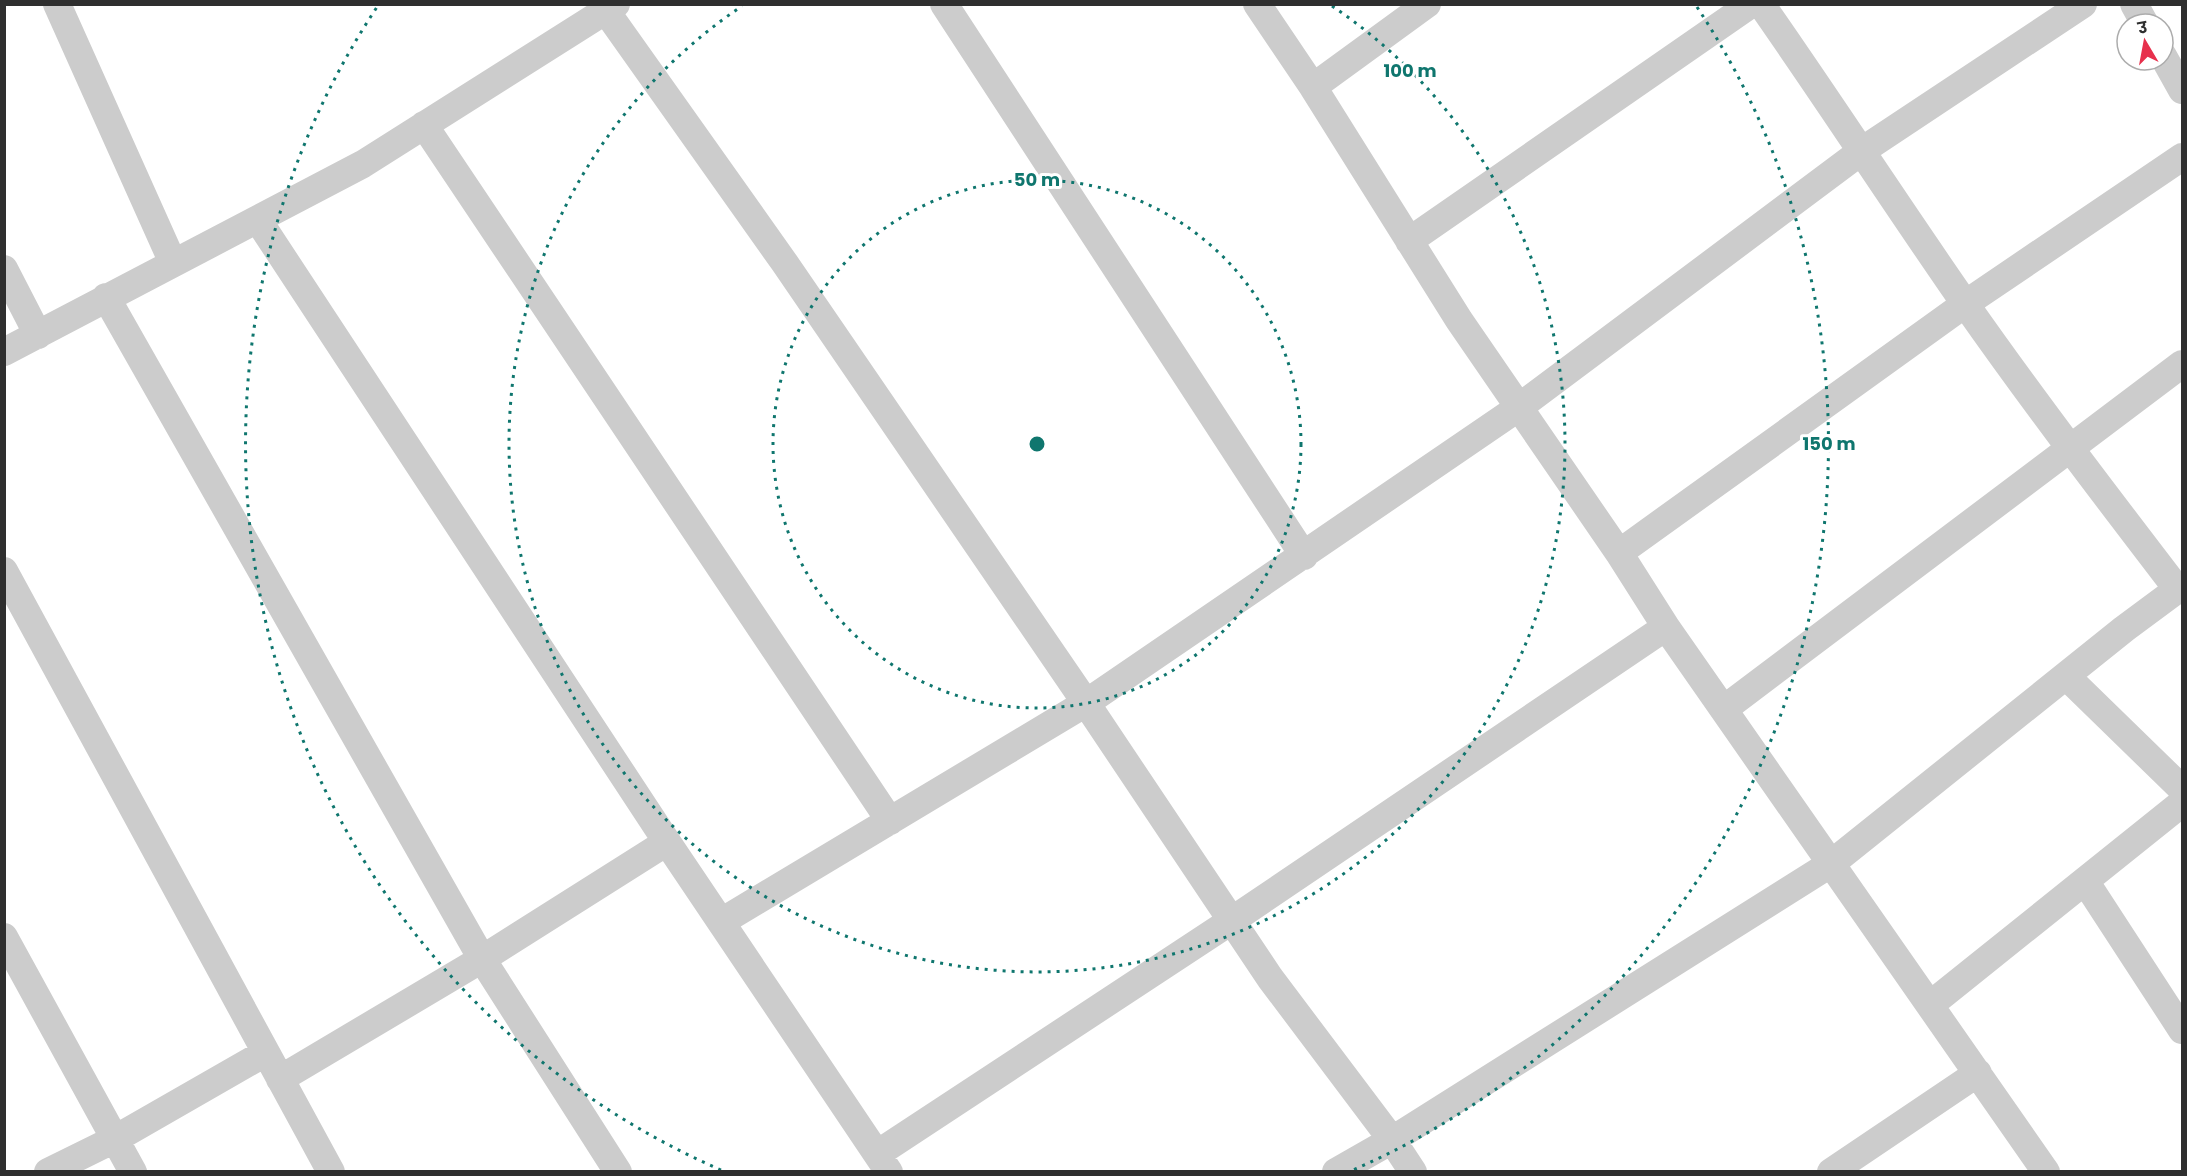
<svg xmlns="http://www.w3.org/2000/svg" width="2187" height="1176" viewBox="0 0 2187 1176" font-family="Poppins,'Noto Sans Devanagari',sans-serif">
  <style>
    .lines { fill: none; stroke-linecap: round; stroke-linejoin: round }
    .minor { stroke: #ccc; stroke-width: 28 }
    .ring { fill: none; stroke: #0f766e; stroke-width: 3; stroke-dasharray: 3 6 }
    .centre { fill: #0f766e; stroke: #fff; stroke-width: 3 }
    .ring-label { font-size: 18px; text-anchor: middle; font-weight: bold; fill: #0f766e; stroke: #fff; stroke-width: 6; stroke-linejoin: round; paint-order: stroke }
  </style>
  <rect width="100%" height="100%" fill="#fff"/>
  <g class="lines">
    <path class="minor" d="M57 4 173 263
      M601 4 784 262 1086 703 1270 978 1392 1140 1413 1172
      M944 4 1304 556
      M1257 4 1313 87 1459 320 1619 553 1666 627 2046 1172
      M1761 4C1831 104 1897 206 1966 305 2034 402 2106 496 2178 590
      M2134 4 2145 24
      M2163 56 2182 90
      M1313 87 1427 4
      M424 125 890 821
      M258 220 667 842 889 1172
      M1409 241 1751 4
      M4 269 38 335
      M106 297 482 959 618 1172
      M4 352 363 164 616 4
      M1619 553 1965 304 2182 157
      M4 571 331 1172
      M2066 676 2182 789
      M1724 709 2182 364
      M2085 881 2182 1030
      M721 922 1086 703 1518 408 1863 150 2083 4
      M4 937 133 1172
      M1930 1005 2182 803
      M280 1079 482 959 667 842
      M877 1154 1231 921 1666 627
      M48 1172 115 1139 265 1053
      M1336 1172 1392 1140 1832 863 2124 629 2182 586
      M1831 1172 1978 1073"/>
  </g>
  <g class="ring">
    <circle cx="1037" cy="444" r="264"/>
    <path d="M1332 6A528 528 0 1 1 742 6"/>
    <path d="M721 1170A792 792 0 0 1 377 7M1697 7A792 792 0 0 1 1353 1170"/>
  </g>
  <circle cx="1037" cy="444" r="9" class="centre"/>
  <g class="ring-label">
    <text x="1410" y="77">100 m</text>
    <text x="1037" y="186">50 m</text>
    <text x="1829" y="450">150 m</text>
  </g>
  <rect width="2187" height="1176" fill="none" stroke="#2f2f2f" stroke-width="12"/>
  <g transform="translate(2145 42) rotate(350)"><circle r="28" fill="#ffffff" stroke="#acacac" stroke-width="1.5"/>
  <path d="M0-4.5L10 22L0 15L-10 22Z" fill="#e7304c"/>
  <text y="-9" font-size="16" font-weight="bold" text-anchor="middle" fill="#2f2f2f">उ</text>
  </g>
</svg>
